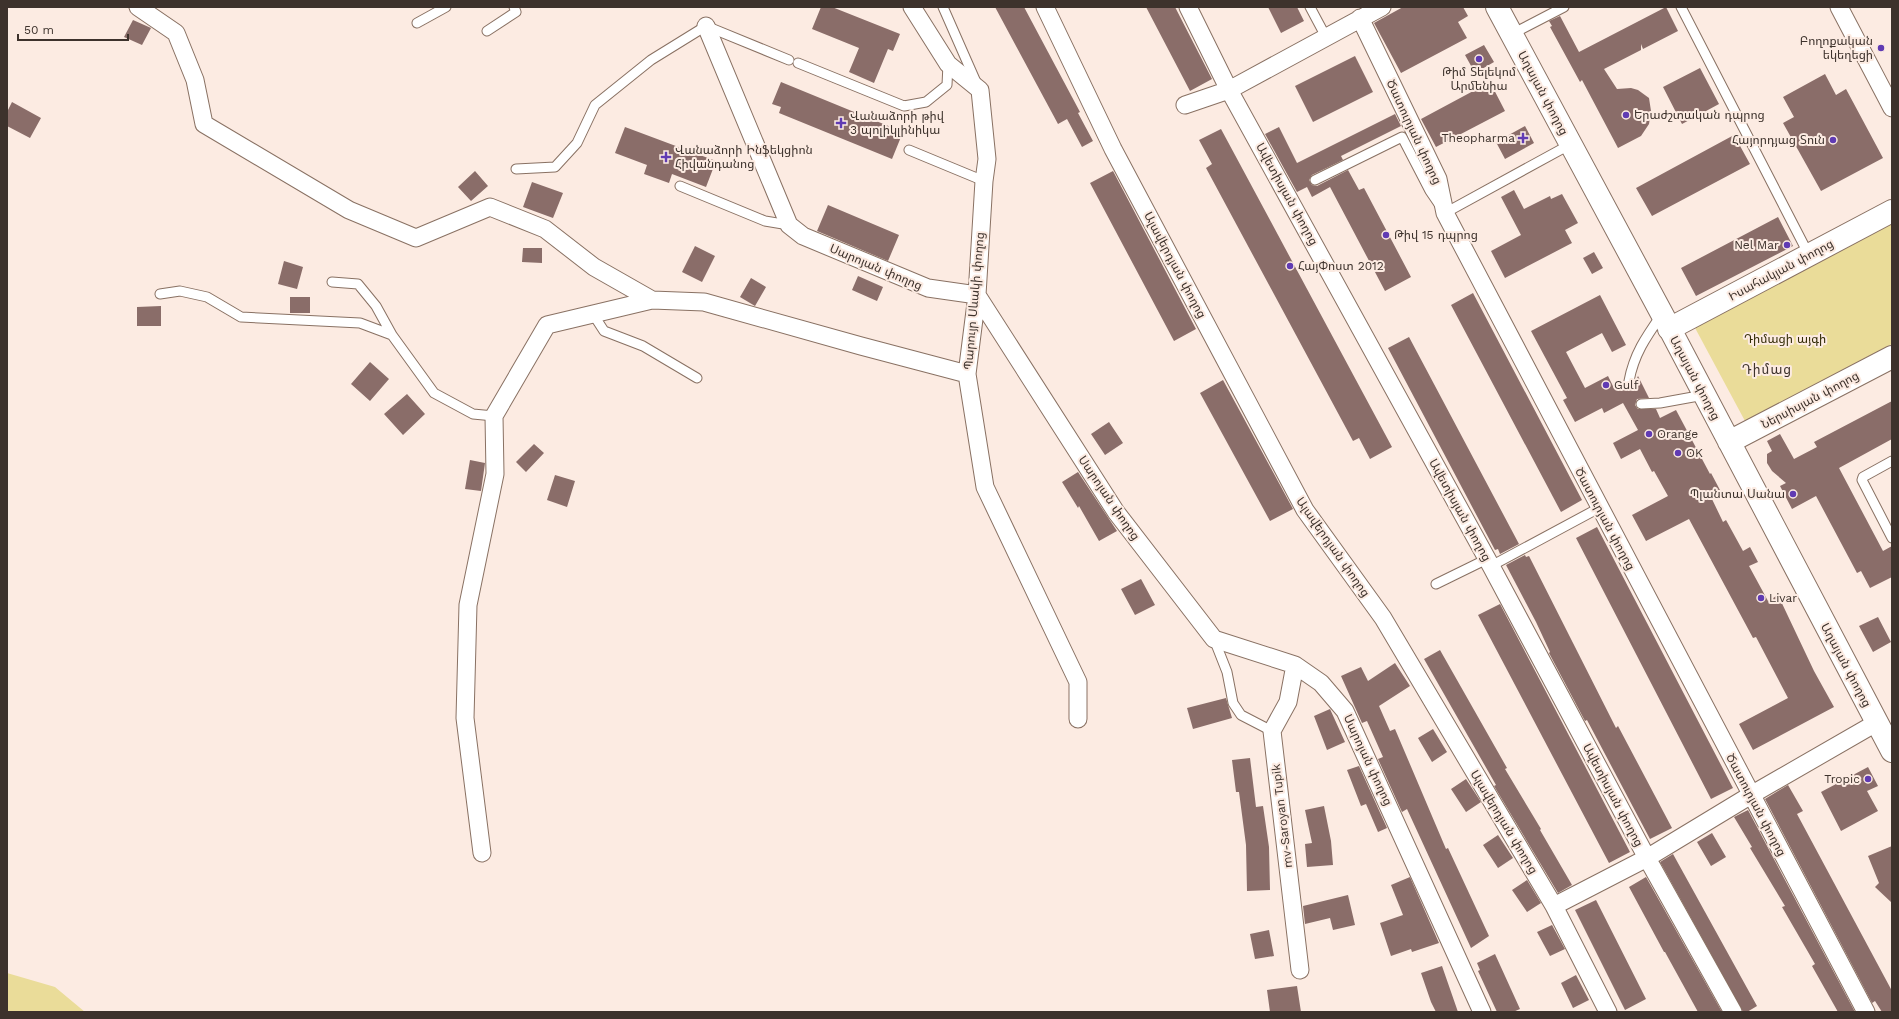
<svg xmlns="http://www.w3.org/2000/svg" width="1899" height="1019" viewBox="0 0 1899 1019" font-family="'Work Sans','Noto Sans Armenian',sans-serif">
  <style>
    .green { fill: #eadc99 }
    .building { fill: #8a6d69 }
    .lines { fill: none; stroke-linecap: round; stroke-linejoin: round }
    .service-casing { stroke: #897163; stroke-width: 11 }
    .minor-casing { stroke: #897163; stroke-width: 19 }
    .secondary-casing { stroke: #897163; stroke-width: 24 }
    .service { stroke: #fff; stroke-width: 9 }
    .minor { stroke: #fff; stroke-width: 17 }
    .secondary { stroke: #fff; stroke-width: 22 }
    .poi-dot { fill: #603bb3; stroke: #fcebe2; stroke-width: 1.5 }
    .labels { text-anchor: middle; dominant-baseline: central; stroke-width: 4; stroke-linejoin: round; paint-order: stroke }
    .poi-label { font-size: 12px; fill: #3d322c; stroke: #fcebe2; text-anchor: start }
    .street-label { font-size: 12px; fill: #3d322c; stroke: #fcebe2 }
    .park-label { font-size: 12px; fill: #322b06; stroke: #fcebe2 }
    .neighbourhood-label { font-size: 13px; letter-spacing: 1px; fill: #3d322c; stroke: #fcebe2 }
  </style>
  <rect width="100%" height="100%" fill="#fcebe2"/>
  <path class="green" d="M1892 221V344L1745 421 1694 326Z
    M7 973 55 987 85 1012H7Z"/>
  <path class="building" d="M821 7H832L900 34 893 51 888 49 874 83 849 72 859 48 812 29Z
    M995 7H1024L1080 112 1078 113 1093 141 1082 147 1067 119 1058 124Z
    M1146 7H1175L1212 79 1190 91Z
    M1268 7H1297L1304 21 1281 33Z
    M1403 7H1463L1468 16 1458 22 1467 38 1401 73 1374 23Z
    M1666 7 1678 31 1643 49 1641 44V50L1604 69 1617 89 1631 88 1638 90 1649 98 1651 111 1649 124 1641 136 1618 148 1582 80 1580 82 1550 27 1552 26 1549 21 1560 16 1579 52Z
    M133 20 151 28 142 45 124 37Z
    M1484 45 1494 62 1475 73 1465 55Z
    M1355 56 1373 92 1313 122 1295 86Z
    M1700 68 1719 104 1682 124 1663 87Z
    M1825 74 1836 95 1846 89 1883 158 1821 191 1783 123 1794 117 1783 97Z
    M781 82 903 132 892 159 779 113 781 107 772 104Z
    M1490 82 1505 111 1436 147 1421 119Z
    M12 102 41 118 30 138 7 126V112Z
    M1395 114 1401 126 1341 156 1343 160 1312 175 1309 180 1312 185 1317 186 1348 170 1359 190 1364 188 1411 277 1385 291 1330 187 1312 197 1307 187 1297 192 1265 134 1279 127 1297 163Z
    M1525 126 1534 143 1505 159 1496 142Z
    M625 127 716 161 706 187 672 174 669 183 644 174 647 165 615 153Z
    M1221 129 1392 447 1370 459 1359 438 1353 441 1206 168 1212 164 1199 140Z
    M1734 135 1750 164 1652 216 1636 188Z
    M475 171 488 186 471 201 458 187Z
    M1113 171 1196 329 1174 341 1090 183Z
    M532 182 563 193 553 218 523 207Z
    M1514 190 1524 209 1550 196 1551 199 1562 194 1578 223 1565 230 1572 243 1505 278 1491 251 1521 235 1501 197Z
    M828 205 899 235 888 261 817 231Z
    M1778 217 1793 246 1696 296 1681 268Z
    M695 246 715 256 702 282 682 272Z
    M523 248H542V263L522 262Z
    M1594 252 1603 268 1592 274 1583 258Z
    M284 261 303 267 297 289 278 284Z
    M858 276 883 287 877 301 852 290Z
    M751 278 766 287 755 306 740 297Z
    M1473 293 1582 500 1561 512 1451 305Z
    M1600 295 1626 345 1612 352 1602 333 1566 352 1585 388 1608 376 1614 388 1624 383 1627 387H1630L1634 385 1638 376 1649 398 1637 399 1635 405 1638 409H1656L1660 418 1676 410 1710 474 1711 473 1721 492 1711 497 1723 522 1726 520 1743 551 1750 547 1758 562 1749 566 1768 601 1778 595 1814 671 1834 707 1753 750 1739 724 1788 698 1756 637 1753 638 1689 519 1646 541 1632 515 1668 496 1654 471 1652 472 1640 449 1621 459 1613 443 1638 430 1623 403 1604 413 1602 408 1575 422 1563 400 1567 398 1531 331Z
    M290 297H310V313H290Z
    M161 306V326H137V307Z
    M1409 337 1519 544 1500 554 1498 549 1495 550 1388 348Z
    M370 362 389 379 370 401 351 384Z
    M1223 380 1293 509 1270 521 1200 393Z
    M407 394 425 414 403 435 384 414Z
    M1892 401V439L1839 468 1883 551 1892 546V577L1870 588 1861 571 1857 573 1816 496 1792 509 1780 486 1786 483 1772 471 1767 463V454L1772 451 1767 441 1780 434 1794 459 1817 447 1814 442Z
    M1109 422 1123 443 1105 455 1091 434Z
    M534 444 544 453 526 472 516 462Z
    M470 460 485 463 481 491 465 489Z
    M1078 472 1117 531 1099 541 1079 506 1078 508 1062 482Z
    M555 475 575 481 567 507 547 500Z
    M1597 527 1733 788 1711 799 1576 538Z
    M1525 555 1526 557 1529 556 1616 728 1618 726 1672 828 1650 839 1587 720 1585 721 1549 653 1550 652 1536 622 1506 565Z
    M1141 579 1155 605 1135 615 1121 589Z
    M1500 604 1630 852 1609 863 1478 615Z
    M1878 617 1891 642 1873 652 1859 626Z
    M1440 650 1507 768 1505 769 1541 829 1540 830 1572 885 1558 893 1494 786 1496 785 1424 659Z
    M1395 663 1410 686 1379 706 1390 731 1395 729 1446 849 1448 848 1489 936 1471 948 1407 809 1402 812 1378 759 1383 757 1367 721 1362 723 1341 676 1361 667 1368 681Z
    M1226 698 1232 718 1193 729 1187 708Z
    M1330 709 1345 742 1327 750 1314 716Z
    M1433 729 1447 752 1432 762 1418 738Z
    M1250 758 1256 807 1263 806 1269 847 1270 890 1247 891 1246 845 1239 792H1236L1232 760Z
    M1359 766 1387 828 1378 832 1366 804 1361 806 1347 770Z
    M1868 767 1878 786 1867 791 1878 811 1841 831 1821 792Z
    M1466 779 1481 802 1466 812 1451 789Z
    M1788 785 1803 811 1797 814 1892 991V1012H1882L1875 1001 1872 1003 1765 799Z
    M1324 806 1331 841 1333 865 1307 867 1305 844 1312 843 1305 810Z
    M1748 810 1855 1012H1838L1812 966 1815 964 1782 907 1785 906 1750 848 1752 847 1734 817Z
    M1712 833 1726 857 1711 866 1697 842Z
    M1498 835 1513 858 1498 868 1483 845Z
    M1892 846V903L1875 887 1879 883 1868 856Z
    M1673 854 1757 1006 1747 1012H1743L1660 862Z
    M1410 877 1439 943 1412 952 1411 949 1391 956 1380 923 1403 915 1391 885Z
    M1646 877 1722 1012H1698L1665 952H1664L1629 887Z
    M1527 880 1541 903 1527 912 1512 890Z
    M1348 895 1355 925 1333 930 1330 918 1305 924 1303 906Z
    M1596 900 1646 999 1625 1010 1575 910Z
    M1552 925 1565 949 1550 956 1537 932Z
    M1269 930 1274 956 1255 959 1250 934Z
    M1495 954 1520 1009 1513 1012H1497L1478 971 1480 970 1477 963Z
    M1442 966 1458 1012H1436L1431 1002 1421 973Z
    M1576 975 1589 1000 1573 1008 1561 983Z
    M1297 986 1301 1012H1270L1267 990Z"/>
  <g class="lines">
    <defs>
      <path id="service" d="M943 7 976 82
        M1310 7 1326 37
        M1681 7 1809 255
        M417 23 446 7
        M487 31 516 12 514 7
        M1512 34 1564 7
        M798 63 904 106 926 102 947 85 948 64
        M909 150 984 181
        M516 169 555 167 577 143 595 105 651 60 706 26 789 60
        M1315 180 1402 137 1430 191 1445 213 1571 144
        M680 186 765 221 789 225
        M332 282 358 284 376 306 392 335
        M160 294 180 291 207 297 241 317 360 323 392 335 434 393 473 414 494 416
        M593 314 604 331 643 346 697 378
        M1629 381C1634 354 1646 337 1662 314
        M1641 404 1660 403 1704 395
        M1892 461 1863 477 1862 480 1892 538
        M1491 566 1599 508
        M1436 584 1487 559
        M1214 639 1227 672 1233 703 1241 715 1272 731"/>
      <path id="minor" d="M138 7 176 33 195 80 204 124 349 210 416 238 490 207 545 229 594 267 652 300
        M912 7 948 64 980 90 987 159 984 181 977 295 967 374 985 487 1078 682V719
        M1045 7 1113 149 1305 510 1383 618 1554 906 1608 1012
        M1188 7 1229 90 1491 566 1647 858 1733 1012
        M1839 7 1892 108
        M1360 18 1438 179 1445 213 1866 1012
        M706 26 789 225 803 236 928 288 977 295 1116 512 1214 639 1295 665 1321 683 1345 711 1482 1012
        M1185 105 1229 90 1382 7
        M1295 665 1288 702 1272 731 1300 970
        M482 853 465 718 468 605 495 474 494 416 547 325 652 300 704 302 861 346 967 374
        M1554 906 1647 858 1751 795 1876 723"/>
      <path id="secondary" d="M1497 7 1662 314 1892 751
        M1669 329 1892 211
        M1729 442 1892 357"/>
    </defs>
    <use href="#service" class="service-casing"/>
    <use href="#minor" class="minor-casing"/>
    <use href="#secondary" class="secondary-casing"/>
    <use href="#service" class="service"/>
    <use href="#minor" class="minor"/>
    <use href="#secondary" class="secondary"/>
  </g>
  <g class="poi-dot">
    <circle cx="1881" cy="48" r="4"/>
    <circle cx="1479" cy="59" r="4"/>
    <circle cx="1626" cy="115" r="4"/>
    <path d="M839 117h4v4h4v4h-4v4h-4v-4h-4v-4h4z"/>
    <path d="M1521 132h4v4h4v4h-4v4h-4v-4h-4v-4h4z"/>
    <circle cx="1833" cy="140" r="4"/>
    <path d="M664 151h4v4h4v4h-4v4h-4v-4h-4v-4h4z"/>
    <circle cx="1386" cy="235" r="4"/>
    <circle cx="1787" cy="245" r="4"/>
    <circle cx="1290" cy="266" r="4"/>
    <circle cx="1606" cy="385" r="4"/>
    <circle cx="1649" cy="434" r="4"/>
    <circle cx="1678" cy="453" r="4"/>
    <circle cx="1793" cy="494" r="4"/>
    <circle cx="1761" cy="598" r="4"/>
    <circle cx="1868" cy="779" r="4"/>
  </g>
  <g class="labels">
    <g class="poi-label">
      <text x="1873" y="41" text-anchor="end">Բողոքական<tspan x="1873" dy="14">եկեղեցի</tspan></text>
      <text x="1479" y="72" text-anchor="middle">Թիմ Տելեկոմ<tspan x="1479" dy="14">Արմենիա</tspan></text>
      <text x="1634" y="115">Երաժշտական դպրոց</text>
      <text x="850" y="116">Վանաձորի թիվ<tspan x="850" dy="14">3 պոլիկլինիկա</tspan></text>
      <text x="1515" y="138" text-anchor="end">Theopharma</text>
      <text x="1825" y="140" text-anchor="end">Հայորդյաց Տուն</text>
      <text x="675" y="150">Վանաձորի Ինֆեկցիոն<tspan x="675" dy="14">Հիվանդանոց</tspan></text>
      <text x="1394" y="235">Թիվ 15 դպրոց</text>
      <text x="1779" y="245" text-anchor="end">Nel Mar</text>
      <text x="1298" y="266">ՀայՓոստ 2012</text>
      <text x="1614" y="385">Gulf</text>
      <text x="1657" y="434">Orange</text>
      <text x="1686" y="453">OK</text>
      <text x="1785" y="494" text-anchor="end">Պլանտա Սանա</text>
      <text x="1769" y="598">Livar</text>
      <text x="1860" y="779" text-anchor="end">Tropic</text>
    </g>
    <g class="street-label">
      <text transform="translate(1543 93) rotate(62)">Աղայան փողոց</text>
      <text transform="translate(1414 132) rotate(65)">Ծատուրյան փողոց</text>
      <text transform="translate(1287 194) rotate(61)">Ավետիսյան փողոց</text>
      <text transform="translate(1175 265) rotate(62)">Ալավերդյան փողոց</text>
      <text transform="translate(876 267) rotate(23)">Սարոյան փողոց</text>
      <text transform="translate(1781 270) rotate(-28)">Իսահակյան փողոց</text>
      <text transform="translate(974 301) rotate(-85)">Պարույր Սևակի փողոց</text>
      <text transform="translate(1695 378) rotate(62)">Աղայան փողոց</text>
      <text transform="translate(1810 400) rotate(-28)">Ներսիսյան փողոց</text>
      <text transform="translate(1109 498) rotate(56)">Սարոյան փողոց</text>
      <text transform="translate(1460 510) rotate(61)">Ավետիսյան փողոց</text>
      <text transform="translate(1605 519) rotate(62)">Ծատուրյան փողոց</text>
      <text transform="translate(1333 547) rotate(55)">Ալավերդյան փողոց</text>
      <text transform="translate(1846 665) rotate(62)">Աղայան փողոց</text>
      <text transform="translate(1368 760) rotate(65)">Սարոյան փողոց</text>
      <text transform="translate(1613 795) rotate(62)">Ավետիսյան փողոց</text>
      <text transform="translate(1756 805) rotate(62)">Ծատուրյան փողոց</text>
      <text transform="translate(1282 816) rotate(-97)">mv-Saroyan Tupik</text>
      <text transform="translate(1504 822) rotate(59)">Ալավերդյան փողոց</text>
    </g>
    <g class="park-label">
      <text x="1785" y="339">Դիմացի այգի</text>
    </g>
    <g class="neighbourhood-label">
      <text x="1767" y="369">Դիմաց</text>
    </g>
  </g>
  <rect width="1899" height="1019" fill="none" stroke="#3d322c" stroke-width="16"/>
  <path d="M18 34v6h110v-6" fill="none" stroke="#3d322c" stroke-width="2"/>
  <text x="24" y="34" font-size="12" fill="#3d322c" stroke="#fcebe2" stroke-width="3" paint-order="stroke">50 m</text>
</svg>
